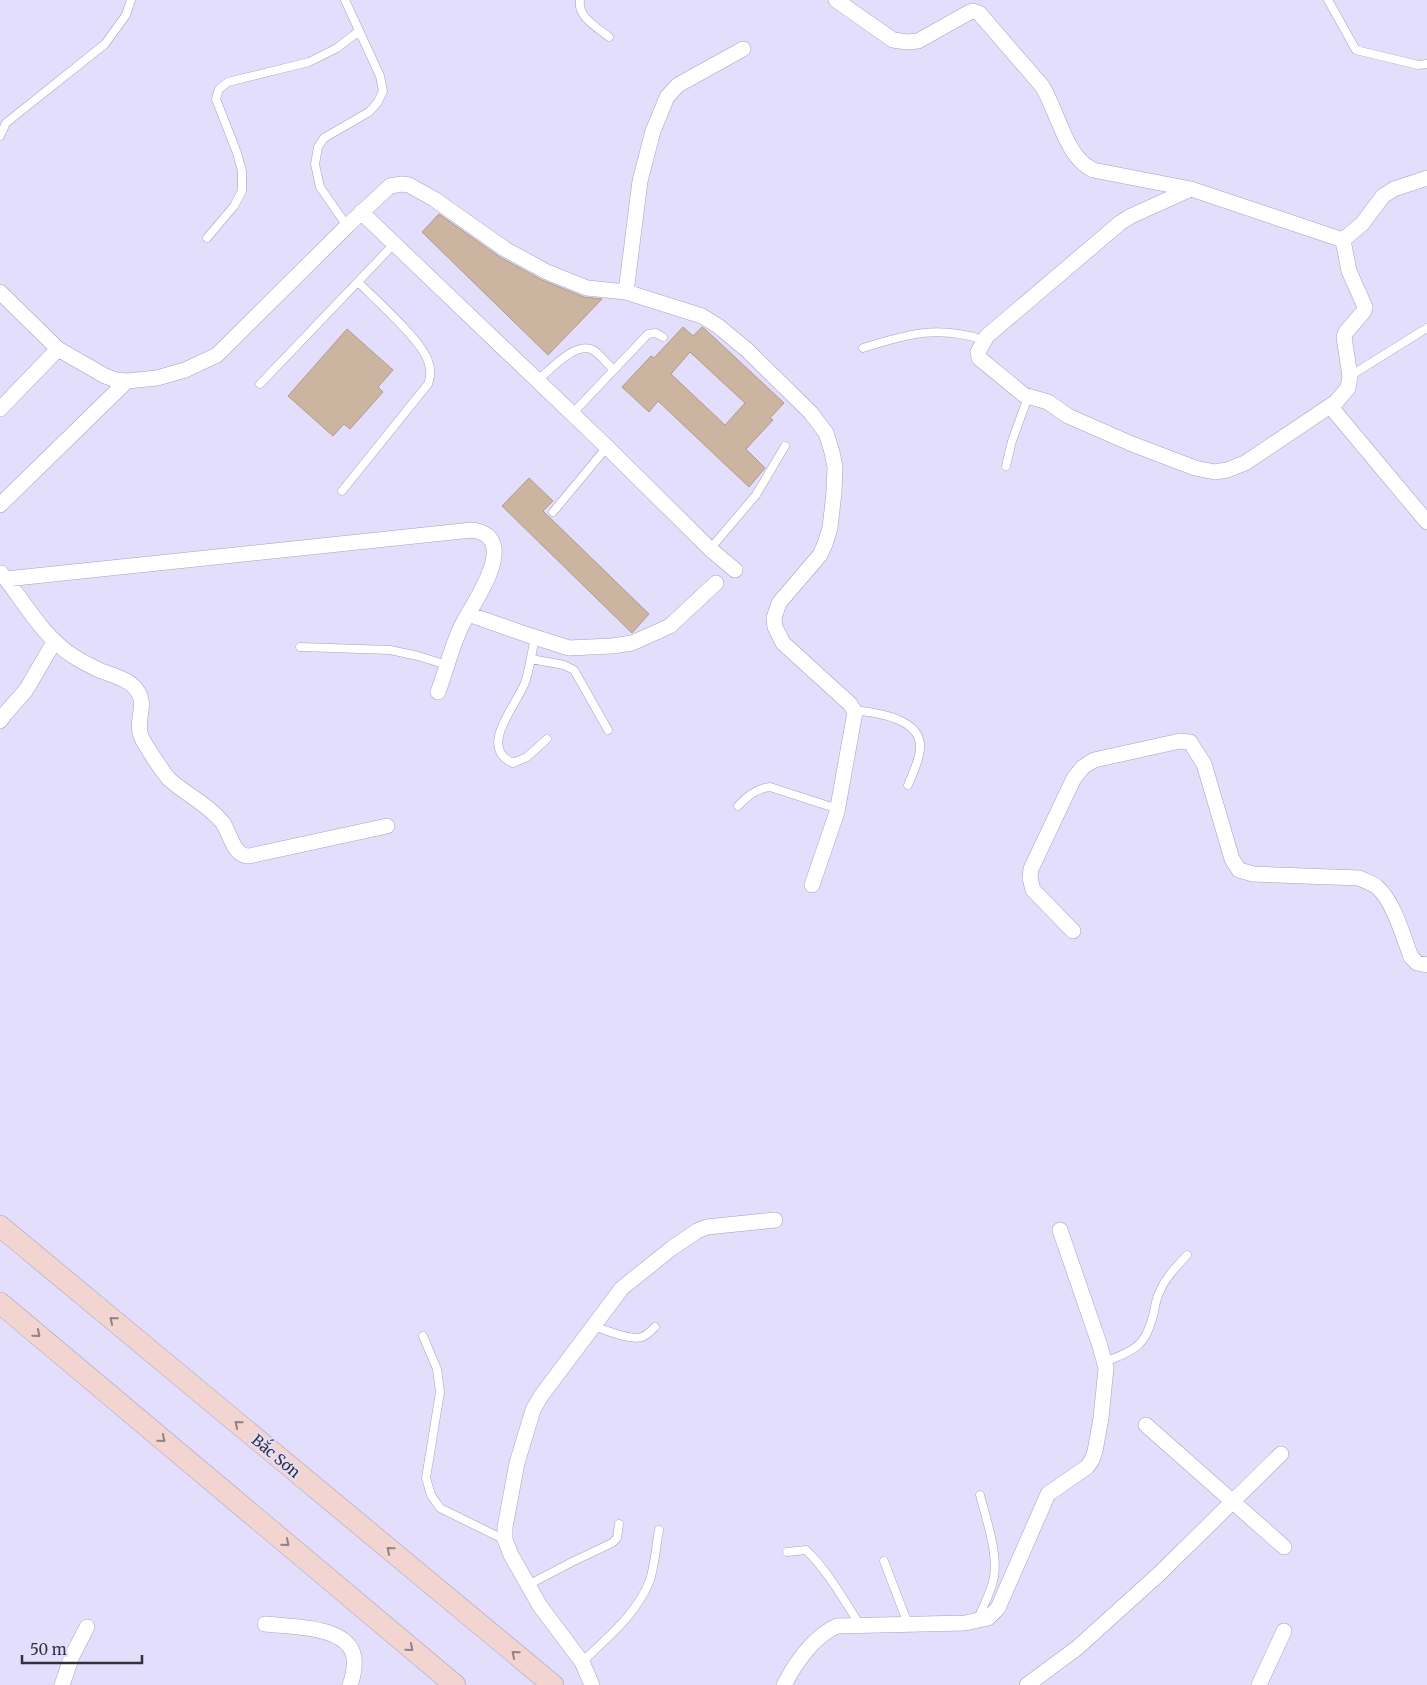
<svg xmlns="http://www.w3.org/2000/svg" width="1427" height="1685" viewBox="0 0 1427 1685" font-family="Merriweather,serif">
  <style>
    .building { fill: #cbb4a0; stroke: #b29b87; fill-rule: evenodd }
    .lines { fill: none; stroke-linecap: round; stroke-linejoin: round }
    .lane-casing { stroke: #a6a2bd; stroke-width: 9 }
    .street-casing { stroke: #a6a2bd; stroke-width: 16 }
    .secondary-casing { stroke: #a6a2bd; stroke-width: 22 }
    .lane { stroke: #fff; stroke-width: 8 }
    .street { stroke: #fff; stroke-width: 15 }
    .secondary { stroke: #f2d4d0; stroke-width: 21 }
    .oneway { stroke: #928286 }
    .labels { text-anchor: middle; dominant-baseline: central; stroke-width: 4; stroke-linejoin: round; paint-order: stroke }
    .street-label { font-size: 15px; fill: #32303b; stroke: #e2defb }
  </style>
  <rect width="100%" height="100%" fill="#e2defb"/>
  <path class="building" d="M439 214 500 257 542 280 584 297 602 299 548 355 422 232Z
    M683 327 693 336 702 327 706 330 784 403 770 418 773 420 746 449 765 468 749 487 658 401 649 412 622 387 651 356 654 358ZM690 352 745 403 725 425 671 374Z
    M347 329 393 370 378 387 383 392 350 429 344 424 333 436 288 396Z
    M529 478 553 501 543 511 649 614 632 633 502 506Z"/>
  <g class="lines">
    <defs>
      <path id="lane" d="M345 0 380 76 383 91 378 102 369 112 324 138 318 147 315 164 320 187 347 226
        M580 0C577 17 597 27 609 37
        M1328 0 1356 50 1418 65 1427 64
        M0 136 6 123 16 115 105 44 126 15 131 0
        M207 238 234 206 242 191V171L237 153 216 99 219 89 228 82 309 62 337 48 359 31
        M863 348C907 334 937 325 984 340
        M1350 376 1427 328
        M537 381C550 370 575 341 593 350 600 354 607 364 613 369
        M260 384 394 244
        M572 414 648 334 656 333 663 337
        M1006 466 1012 441 1028 397
        M342 491 428 384C431 377 431 369 428 361 421 340 376 300 358 282
        M553 512 607 447
        M710 549 756 495 785 446
        M535 638C532 651 530 666 526 680 519 703 476 747 513 763L527 757 547 739
        M300 647 390 650 418 656 447 665
        M531 659 564 665 574 670 608 730
        M854 710C879 713 928 719 919 755 917 765 912 775 908 785
        M738 806C748 796 755 789 770 787L838 809
        M594 1326C606 1330 630 1341 642 1337 647 1335 651 1331 655 1327
        M423 1336 437 1369 440 1392 426 1478 431 1495 440 1508 505 1540
        M1105 1362C1131 1351 1144 1349 1152 1319 1155 1311 1155 1301 1159 1293 1165 1278 1176 1267 1187 1255
        M787 1552 806 1550C828 1571 843 1599 860 1625
        M884 1561 908 1624
        M528 1585 572 1562 612 1543 617 1538 619 1524
        M977 1621C983 1606 991 1593 994 1577 998 1553 986 1518 980 1495
        M582 1662C607 1638 637 1614 650 1580 655 1564 656 1546 659 1530"/>
      <path id="street" d="M836 0 893 40 907 42 918 41 968 13 973 11 979 13 1042 86C1055 107 1064 144 1080 160 1083 164 1088 167 1093 170L1191 189 1343 240 1362 224 1383 196 1394 189 1427 178
        M1191 189 1131 216 1120 223 987 336 978 352 979 358 1024 395 1048 402 1068 416 1132 444 1195 468 1215 472 1227 470 1245 463 1336 402 1348 388 1350 376 1344 337 1346 332 1364 311 1365 307 1349 271 1343 240
        M361 212 607 447 710 549 735 570
        M0 292 58 349 0 409
        M626 292 640 181 653 131 667 97 678 85 743 49
        M58 349 105 376 116 380 127 381 157 378 185 370 217 355 347 226 390 186 402 184 409 185 434 199 505 249 547 272 587 288 626 292 702 316 718 326 747 350 811 413 826 433 832 452 835 467 834 492 830 528 825 544 820 555 779 603 774 618 775 627 783 643 850 704 855 712 837 812 812 885
        M1330 406 1427 522
        M0 505 127 381
        M1 573C24 601 42 636 73 656 81 661 90 666 99 670 113 676 131 679 138 692 147 706 135 721 141 736 144 744 164 774 170 780 187 795 209 805 223 823 231 835 233 856 249 856L387 826
        M6 579 472 530C523 537 472 604 461 627 451 648 446 671 438 692
        M468 614 528 635 569 648 612 646 632 643 670 626 716 583
        M0 721 5 714 26 690 54 642
        M1073 931 1033 890 1030 878 1031 869 1074 778 1083 767 1094 760 1180 741 1190 742 1204 764 1232 859 1239 870 1253 874 1359 878C1365 881 1372 883 1377 887 1394 902 1403 936 1411 957L1417 963 1427 965
        M1146 1425 1284 1547
        M265 1624C290 1627 350 1625 354 1658 355 1667 353 1677 350 1685
        M62 1685 72 1656 87 1627
        M592 1685 582 1662 540 1606 511 1555 505 1540V1527L517 1463 533 1410 541 1396 622 1288 672 1248 697 1231 707 1227 775 1220
        M784 1685C796 1662 813 1637 837 1626L965 1623 988 1618 998 1608 1048 1494 1087 1467 1092 1460 1095 1451 1101 1418 1106 1368 1100 1346 1060 1230
        M1027 1685 1077 1648 1159 1574 1281 1454
        M1259 1685 1284 1631"/>
      <path id="secondary" d="M0 1226 553 1685
        M0 1303 455 1685"/>
    </defs>
    <use href="#lane" class="lane-casing"/>
    <use href="#street" class="street-casing"/>
    <use href="#secondary" class="secondary-casing"/>
    <use href="#lane" class="lane"/>
    <use href="#street" class="street"/>
    <use href="#secondary" class="secondary"/>
  </g>
  <defs><path id="oneway-chevron" d="M-2-3.5L2.5 0L-2 3.5" fill="none" stroke-width="1.6" stroke-linecap="round" stroke-linejoin="round" transform="scale(1.25)"/></defs>
  <g class="oneway">
    <use href="#oneway-chevron" transform="translate(113 1320) rotate(-140)"/>
    <use href="#oneway-chevron" transform="translate(37 1334) rotate(40)"/>
    <use href="#oneway-chevron" transform="translate(238 1424) rotate(-140)"/>
    <use href="#oneway-chevron" transform="translate(162 1439) rotate(40)"/>
    <use href="#oneway-chevron" transform="translate(286 1543) rotate(40)"/>
    <use href="#oneway-chevron" transform="translate(390 1550) rotate(-140)"/>
    <use href="#oneway-chevron" transform="translate(410 1648) rotate(40)"/>
    <use href="#oneway-chevron" transform="translate(515 1654) rotate(-140)"/>
  </g>
  <g class="labels">
    <g class="street-label">
      <text transform="translate(276 1456) rotate(40)">Bắc Sơn</text>
    </g>
  </g>
  <path d="M22 1655v8h120v-8" fill="none" stroke="#32303b" stroke-width="2.5"/>
  <text x="30" y="1655" font-size="15" fill="#32303b" stroke="#e2defb" stroke-width="4" paint-order="stroke">50 m</text>
</svg>
